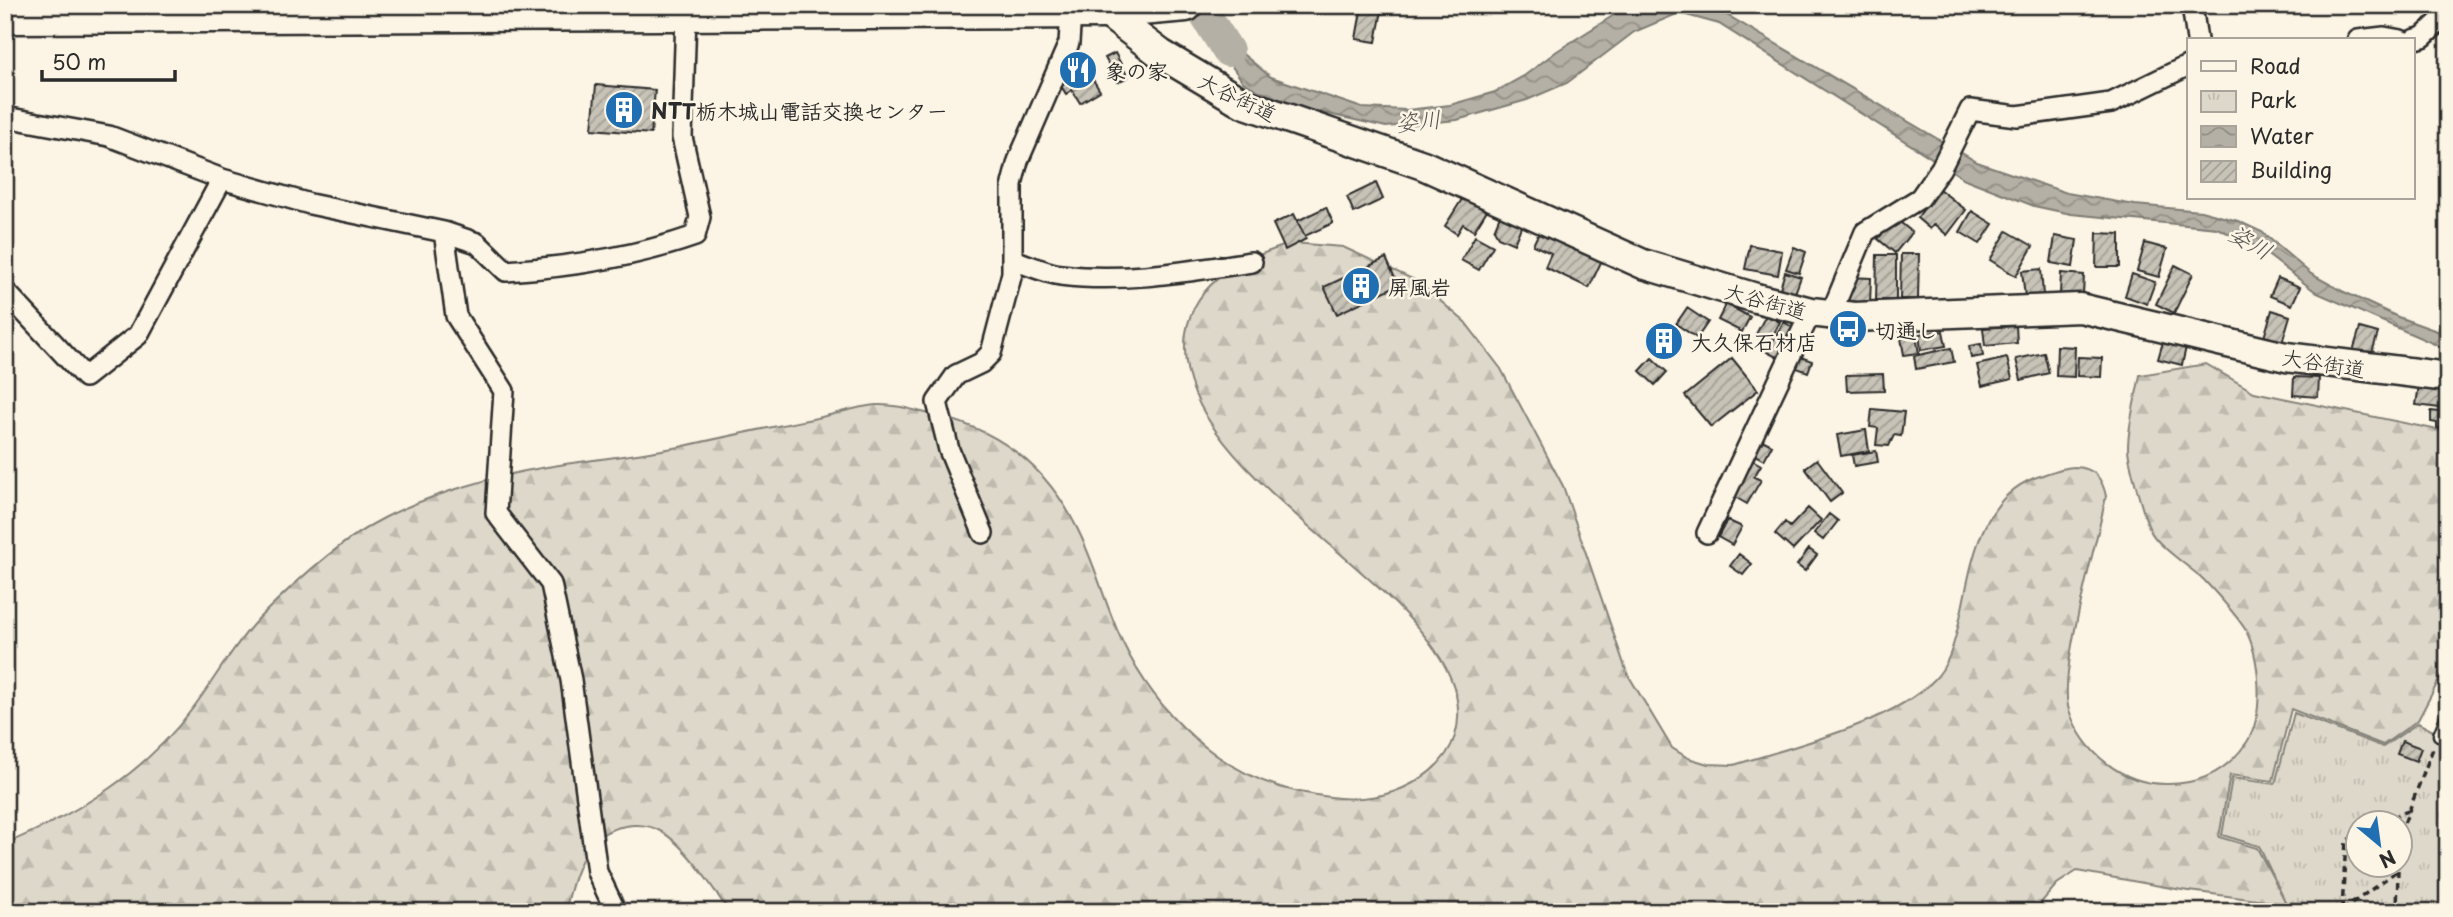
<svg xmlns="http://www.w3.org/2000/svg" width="2453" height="917" viewBox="0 0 2453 917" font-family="'Playpen Sans','Klee One',sans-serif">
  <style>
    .forest { fill: url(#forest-firs); stroke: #84827a; stroke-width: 2 }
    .park { fill: url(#park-tufts); stroke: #84827a; stroke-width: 2; fill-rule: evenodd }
    .water { fill: url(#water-waves); stroke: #7d7b74; stroke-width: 2 }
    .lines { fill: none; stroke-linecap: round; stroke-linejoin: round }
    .river { stroke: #b4b0a5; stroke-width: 32 }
    .building { fill: url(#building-hatch); stroke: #2b2b2b; stroke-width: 2 }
    .service-casing { stroke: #2b2b2b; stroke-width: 15 }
    .minor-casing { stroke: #2b2b2b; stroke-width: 24 }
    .secondary-casing { stroke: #2b2b2b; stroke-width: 33 }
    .primary-casing { stroke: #2b2b2b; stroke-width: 37 }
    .path { stroke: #2b2b2b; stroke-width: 3.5; stroke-dasharray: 7 5; stroke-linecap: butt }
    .service { stroke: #fcf5e5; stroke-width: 10 }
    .minor { stroke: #fcf5e5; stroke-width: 19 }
    .secondary { stroke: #fcf5e5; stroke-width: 28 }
    .primary { stroke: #fcf5e5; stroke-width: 32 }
    .labels { text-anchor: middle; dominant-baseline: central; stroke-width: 5; stroke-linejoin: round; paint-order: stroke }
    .poi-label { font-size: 21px; font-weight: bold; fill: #2b2b2b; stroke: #fcf5e5; text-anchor: start }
    .street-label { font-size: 21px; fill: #2b2b2b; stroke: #fcf5e5 }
    .water-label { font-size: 23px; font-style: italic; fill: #545350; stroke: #fcf5e5 }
  </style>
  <defs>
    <pattern id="forest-firs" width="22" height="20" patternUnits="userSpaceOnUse" patternTransform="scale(1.75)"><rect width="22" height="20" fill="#ded8ca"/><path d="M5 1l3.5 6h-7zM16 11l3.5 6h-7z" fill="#bfbaae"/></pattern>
    <pattern id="park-tufts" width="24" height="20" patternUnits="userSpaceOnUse" patternTransform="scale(1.75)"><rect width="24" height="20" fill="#ded8ca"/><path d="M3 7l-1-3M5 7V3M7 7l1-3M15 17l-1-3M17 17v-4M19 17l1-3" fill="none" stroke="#bfbaae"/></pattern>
    <pattern id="water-waves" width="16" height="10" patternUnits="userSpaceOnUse" patternTransform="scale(1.75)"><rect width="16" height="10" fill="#b4b0a5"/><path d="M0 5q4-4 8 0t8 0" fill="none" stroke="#938f87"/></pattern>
    <pattern id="building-hatch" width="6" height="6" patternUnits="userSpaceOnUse" patternTransform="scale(1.75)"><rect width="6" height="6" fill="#c8c3b7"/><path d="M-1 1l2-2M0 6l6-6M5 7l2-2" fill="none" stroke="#a39f95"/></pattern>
  </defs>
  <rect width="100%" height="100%" fill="#fcf5e5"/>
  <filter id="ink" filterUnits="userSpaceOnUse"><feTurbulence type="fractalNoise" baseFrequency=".0143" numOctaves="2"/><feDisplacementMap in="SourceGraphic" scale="14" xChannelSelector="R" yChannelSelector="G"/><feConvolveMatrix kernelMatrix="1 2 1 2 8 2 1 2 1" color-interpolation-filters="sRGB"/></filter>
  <g filter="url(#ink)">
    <path class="forest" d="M1292 243 1343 247 1417 281 1465 322 1501 369 1563 486 1627 673 1672 748 1688 758 1708 764 1734 765C1791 747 1892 723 1934 680 1948 666 1953 647 1958 627 1971 573 1975 502 2034 478 2046 474 2062 467 2075 467 2095 468 2102 478 2106 496 2098 541 2057 673 2069 710 2083 752 2122 785 2168 784 2202 784 2228 770 2247 742 2265 715 2260 656 2245 629 2235 613 2217 594 2204 580 2190 567 2157 546 2150 530 2144 517 2128 461 2128 448 2128 424 2136 398 2140 375L2206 364 2254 392 2448 432V663L2418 720 2383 745 2291 709 2273 781 2230 775 2219 837 2257 848 2287 904 2182 890 2077 871 2057 884 2033 912H729C713 888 684 842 658 830 649 825 636 824 626 826 584 831 574 876 565 912H5V844C80 812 144 774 193 708 215 679 234 644 259 618 293 584 342 539 384 518 424 497 481 480 525 471 577 460 631 457 684 446 728 436 772 427 817 418 836 414 858 406 877 405 897 404 919 412 938 416 1001 431 1048 469 1077 528 1096 565 1105 606 1123 643 1156 712 1219 774 1295 791 1329 798 1359 803 1393 792 1419 783 1446 764 1455 736 1495 603 1163 486 1186 333 1195 278 1245 259 1292 243Z"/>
    <path class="park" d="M2294 713 2383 747 2418 723 2448 739V881L2439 912H2290L2259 846 2222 835 2232 778 2275 784ZM2358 822H2400V864H2358Z"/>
    <path class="water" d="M1630 5H1710L1977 162 2067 193 2135 205 2201 211 2238 221 2262 232 2311 274 2342 291 2398 317 2448 335V350L2317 293 2256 246 2217 228 2071 214 2034 206 1965 179 1719 24 1679 13 1634 32 1567 83 1527 100 1457 120 1386 127 1293 106 1261 92 1243 82 1197 17 1218 12 1239 51 1271 77 1362 108 1407 110 1450 105 1495 92 1524 76 1557 51Z"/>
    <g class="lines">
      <path class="river" d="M1199 5 1228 51"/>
    </g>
    <path class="building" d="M1362 5H1383L1376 42 1356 39Z
      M1115 53 1128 77 1118 82 1105 58Z
      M1084 65 1100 91 1080 103 1072 90 1066 94 1058 81Z
      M596 85 655 90 651 134 592 129Z
      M1376 183 1383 199 1354 213 1347 197Z
      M1939 189 1966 210 1947 235 1934 224 1930 229 1917 218Z
      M1464 196 1487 210 1474 231 1463 224 1457 234 1445 226Z
      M1326 207 1333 223 1305 236 1297 221Z
      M1972 211 1993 224 1980 244 1960 232Z
      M1501 213 1523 222 1514 244 1498 237 1494 230Z
      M1294 214 1306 239 1285 250 1273 224Z
      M1895 218 1912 232 1895 253 1878 239Z
      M1540 230 1602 260 1589 288 1545 267 1551 253 1533 245Z
      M2007 231 2033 246 2016 276 1990 260Z
      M2097 233 2120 234V267H2096Z
      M1475 236 1493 246 1479 270 1461 260Z
      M2055 236 2077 240 2073 267 2051 263Z
      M2145 243 2167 249 2159 277 2137 271Z
      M1750 245 1782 251 1778 275 1745 269Z
      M1794 247 1806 252 1799 273 1786 269Z
      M1901 254H1919L1918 299H1900Z
      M1877 255H1896V300H1876Z
      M1386 258 1398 285 1337 314 1324 287Z
      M2175 265 2193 274 2174 313 2156 304Z
      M2041 269 2043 295 2025 297 2022 271Z
      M1785 272 1801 277 1795 293 1780 288Z
      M2061 273 2084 275 2083 295 2060 294Z
      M2132 274 2155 282 2147 304 2125 296Z
      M1848 277 1871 278 1870 303 1847 301Z
      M2278 278 2300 287 2292 305 2270 296Z
      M1726 304 1750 317 1742 332 1718 320Z
      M1687 308 1708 322 1697 338 1676 324Z
      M2272 310 2290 316 2281 346 2263 341Z
      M1766 315 1780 322 1769 343 1755 336Z
      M1784 322 1797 330 1780 359 1767 352Z
      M2016 326 2017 343 1985 346 1983 328Z
      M1662 328 1678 341 1667 355 1651 342Z
      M2360 328 2378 333 2371 356 2353 351Z
      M1943 331 1946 346 1921 350 1919 334Z
      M1916 336 1919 353 1904 355 1901 338Z
      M2163 342 2186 347 2182 365 2158 359Z
      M1981 344 1983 356 1971 358 1969 346Z
      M2057 346 2075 347 2074 377 2056 376Z
      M1951 348 1954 362 1916 369 1914 356Z
      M2044 353 2049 373 2021 380 2016 359Z
      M1798 356 1812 361 1808 372 1794 367Z
      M2078 357 2102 358 2101 377 2077 376Z
      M1652 358 1667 372 1655 385 1640 371Z
      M1732 358 1758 390 1711 427 1685 396Z
      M2007 358 2012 379 1982 386 1977 365Z
      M1883 374 1884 390 1847 391 1846 375Z
      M2294 377 2319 378 2318 397 2293 395Z
      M2419 385 2448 390V409L2416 405Z
      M1872 409 1904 412 1901 436 1894 435 1889 446 1876 445 1878 428 1870 427Z
      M2431 411 2448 413V429L2437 428V423L2431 422Z
      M1866 430 1869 451 1841 456 1837 435Z
      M1762 440 1772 445 1764 460 1755 455Z
      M1876 451 1878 462 1854 466 1852 455Z
      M1749 458 1761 465 1754 477 1761 480 1747 504 1728 493Z
      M1817 459 1842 493 1830 502 1805 468Z
      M1808 508 1821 520 1793 550 1775 534 1785 522 1790 527Z
      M1829 514 1838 521 1823 540 1814 533Z
      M1727 520 1742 527 1732 545 1718 537Z
      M1809 549 1817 555 1805 571 1797 565Z
      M1739 554 1752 564 1743 575 1730 566Z
      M2402 741 2421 748 2416 761 2397 754Z"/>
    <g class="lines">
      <defs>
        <path id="service" d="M2439 735 2448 713"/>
        <path id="minor" d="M2192 5 2197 40
          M2358 40 2384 37 2401 40
          M2413 40 2423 37 2448 13
          M5 117 109 136 222 179 310 204 444 232 477 243 506 271C569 267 635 257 695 236L700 217 682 137 686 15
          M444 232 456 316 504 391 496 513 551 584 571 680 597 872 616 912
          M1013 260C1029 265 1045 273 1061 275 1124 283 1189 271 1252 262
          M5 291 85 377 138 335 222 179
          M1830 316 1865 232 1920 198 1941 168 1970 110 2017 116 2111 103 2189 65
          M983 533 949 450 937 402 956 375 981 363 991 353 1012 273V184L1018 161 1069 43 1071 12
          M1707 533 1811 312"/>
        <path id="secondary" d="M1106 12 1161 54 1243 103 1423 165 1643 264 1756 298 1811 312 1854 317 2080 308 2286 357 2448 377"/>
        <path id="primary" d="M5 17 1106 12 1186 5"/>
      </defs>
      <use href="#service" class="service-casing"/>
      <use href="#minor" class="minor-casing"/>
      <use href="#secondary" class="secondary-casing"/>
      <use href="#primary" class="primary-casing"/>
      <path class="path" d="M2381 822 2408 811
        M2400 834 2434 746
        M2342 910 2346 841 2358 834
        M2342 911 2398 870V864
        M2397 912 2398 870"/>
      <use href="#service" class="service"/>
      <use href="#minor" class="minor"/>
      <use href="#secondary" class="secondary"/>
      <use href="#primary" class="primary"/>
    </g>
  </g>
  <defs>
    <symbol id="restaurant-disc" viewBox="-11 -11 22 22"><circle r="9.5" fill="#1f6fb2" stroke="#fcf5e5"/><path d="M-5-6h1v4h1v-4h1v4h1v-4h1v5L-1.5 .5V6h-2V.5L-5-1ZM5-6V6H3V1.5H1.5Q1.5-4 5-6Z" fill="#fff"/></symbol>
    <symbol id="building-disc" viewBox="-11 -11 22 22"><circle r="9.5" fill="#1f6fb2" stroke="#fcf5e5"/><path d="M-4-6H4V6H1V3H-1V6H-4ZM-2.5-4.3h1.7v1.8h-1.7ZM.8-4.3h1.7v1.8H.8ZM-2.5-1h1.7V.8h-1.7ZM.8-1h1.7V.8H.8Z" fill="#fff"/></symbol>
    <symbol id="bus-disc" viewBox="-11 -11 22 22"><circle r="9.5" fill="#1f6fb2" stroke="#fcf5e5"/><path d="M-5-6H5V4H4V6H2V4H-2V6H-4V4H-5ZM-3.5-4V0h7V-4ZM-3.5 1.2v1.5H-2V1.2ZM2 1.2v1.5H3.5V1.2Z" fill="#fff"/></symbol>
  </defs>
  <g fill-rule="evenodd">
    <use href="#restaurant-disc" x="1056" y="48" width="44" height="44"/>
    <use href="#building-disc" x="602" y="88" width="44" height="44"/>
    <use href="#building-disc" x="1339" y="264" width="44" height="44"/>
    <use href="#bus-disc" x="1826" y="307" width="44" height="44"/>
    <use href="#building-disc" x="1642" y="319" width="44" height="44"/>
  </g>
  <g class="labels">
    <g class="poi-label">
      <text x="1105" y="70">象の家</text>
      <text x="651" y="110">NTT栃木城山電話交換センター</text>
      <text x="1388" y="286">屏風岩</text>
      <text x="1875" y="329">切通し</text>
      <text x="1691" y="341">大久保石材店</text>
    </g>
    <g class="street-label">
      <text transform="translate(1238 96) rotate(26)">大谷街道</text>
      <text transform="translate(1766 300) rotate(15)">大谷街道</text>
      <text transform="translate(2324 362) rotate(9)">大谷街道</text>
    </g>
    <g class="water-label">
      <text transform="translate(1418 120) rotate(-6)">姿川</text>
      <text transform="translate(2251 241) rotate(30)">姿川</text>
    </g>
  </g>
  <rect width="2453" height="917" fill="none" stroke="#fcf5e5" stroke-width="28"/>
  <rect x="14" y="14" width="2425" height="889" fill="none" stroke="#2b2b2b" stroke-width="2.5" filter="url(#ink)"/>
  <rect x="2187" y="38" width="228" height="161" fill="#fcf5e5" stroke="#a8a49b" stroke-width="2"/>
  <rect x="2201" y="61" width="35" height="10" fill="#fcf5e5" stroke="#a8a49b" stroke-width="2"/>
  <text x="2250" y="74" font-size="21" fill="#2b2b2b">Road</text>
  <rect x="2201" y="91" width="35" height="21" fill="url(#park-tufts)" stroke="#a8a49b" stroke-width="2"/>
  <text x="2250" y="108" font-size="21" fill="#2b2b2b">Park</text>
  <rect x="2201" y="126" width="35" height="21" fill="url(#water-waves)" stroke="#a8a49b" stroke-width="2"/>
  <text x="2250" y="144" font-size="21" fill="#2b2b2b">Water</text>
  <rect x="2201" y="161" width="35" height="21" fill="url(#building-hatch)" stroke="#a8a49b" stroke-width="2"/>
  <text x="2250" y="178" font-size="21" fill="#2b2b2b">Building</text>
  <g transform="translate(2379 844) rotate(151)"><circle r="33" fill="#fcf5e5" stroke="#a8a49b" stroke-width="2"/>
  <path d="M0-5L12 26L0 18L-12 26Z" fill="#1f6fb2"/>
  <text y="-10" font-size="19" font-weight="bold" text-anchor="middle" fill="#2b2b2b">N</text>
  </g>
  <path d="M42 70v10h133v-10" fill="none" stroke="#2b2b2b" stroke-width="3.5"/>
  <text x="52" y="70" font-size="21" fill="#2b2b2b" stroke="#fcf5e5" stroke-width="5" paint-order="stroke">50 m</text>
</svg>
